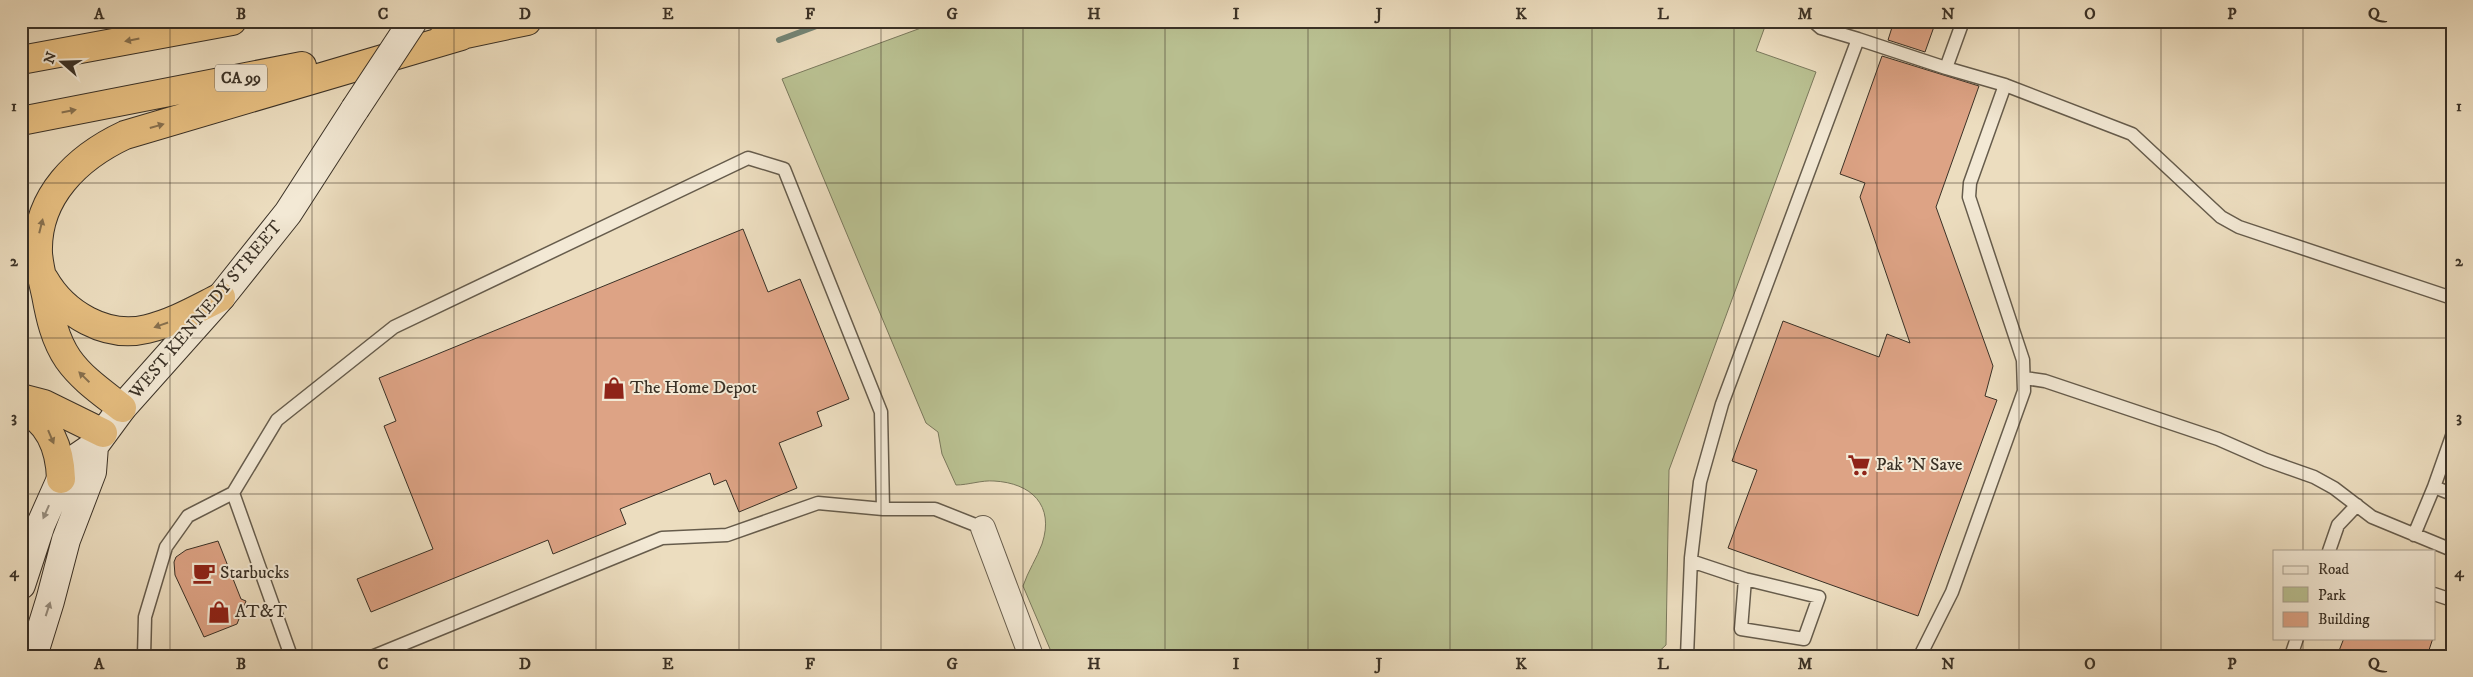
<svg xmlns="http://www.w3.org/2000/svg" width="2473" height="677" viewBox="0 0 2473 677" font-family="'IM FELL DW Pica',serif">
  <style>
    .green { fill: #b9c091; stroke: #7a785c }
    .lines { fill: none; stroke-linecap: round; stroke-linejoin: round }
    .stream { stroke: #748576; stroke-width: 6 }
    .building { fill: #dda385; stroke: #3a3126 }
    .lane-casing { stroke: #665c4c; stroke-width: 15 }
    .street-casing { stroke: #665c4c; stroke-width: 26 }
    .secondary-casing { stroke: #3a3126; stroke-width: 30 }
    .highway-casing { stroke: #3a3126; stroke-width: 30 }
    .lane { stroke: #f3e9d5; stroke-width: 12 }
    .street { stroke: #f3e9d5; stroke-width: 24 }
    .secondary { stroke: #f3e9d5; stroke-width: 28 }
    .highway { stroke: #e6be80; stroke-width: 28 }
    .secondary-bridge-casing { stroke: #3a3126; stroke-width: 30; stroke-linecap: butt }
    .secondary-bridge { stroke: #f3e9d5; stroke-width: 28 }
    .oneway { fill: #87704e }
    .oneway2 { fill: #968d7e }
    .grid { fill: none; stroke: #3a3126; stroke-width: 1; stroke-opacity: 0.55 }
    .labels { text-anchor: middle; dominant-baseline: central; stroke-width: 4; stroke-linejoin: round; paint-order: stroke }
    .shield { fill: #f3e9d5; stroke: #72685a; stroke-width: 1 }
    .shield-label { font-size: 16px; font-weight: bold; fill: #3a3126 }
    .street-label { font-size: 18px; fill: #3a3126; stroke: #f3e9d5 }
    .poi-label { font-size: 18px; fill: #3a3126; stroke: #f3e9d5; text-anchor: start }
    .neatline { fill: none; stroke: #3a3126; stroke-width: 2 }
    .grid-label { font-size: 16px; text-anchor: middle; font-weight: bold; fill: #3a3126 }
  </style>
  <rect width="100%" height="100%" fill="#ecddbf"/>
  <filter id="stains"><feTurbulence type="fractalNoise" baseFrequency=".004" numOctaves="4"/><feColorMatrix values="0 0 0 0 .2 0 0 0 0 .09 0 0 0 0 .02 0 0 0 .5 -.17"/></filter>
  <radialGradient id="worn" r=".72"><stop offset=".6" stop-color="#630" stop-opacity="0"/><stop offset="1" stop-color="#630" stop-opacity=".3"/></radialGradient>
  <path class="green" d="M940 21H1767L1756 51 1816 72 1669 470 1666 645 1654 656H1053L1023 586C1028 571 1037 558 1042 544 1055 505 1031 483 994 481 982 480 968 485 956 485L942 454 938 432 926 423 782 79Z"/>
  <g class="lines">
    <path class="stream" d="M779 40 830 21"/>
  </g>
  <path class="building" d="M1894 21H1936L1925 52 1888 40Z
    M1882 56 1979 86 1936 207 1993 366 1985 396 1997 400 1918 616 1728 548 1757 470 1732 461 1783 321 1879 357 1887 334 1910 343 1860 197 1865 183 1840 174Z
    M743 229 768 292 800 279 849 399 817 412 822 426 779 443 797 488 739 512 726 480 714 485 710 473 620 509 626 524 553 554 548 540 371 612 357 579 433 549 384 426 396 421 379 378Z
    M218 541 241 599 246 601 237 624 204 637 175 575 174 562 176 557 186 550Z
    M2344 638H2433L2427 656H2337Z"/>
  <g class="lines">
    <defs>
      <path id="lane" d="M1963 21 1946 68 2005 85 2132 134 2221 217 2239 227 2452 298
        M1858 39 1946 68
        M2025 378 2045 381 2218 439 2266 460 2314 477 2334 488 2372 517 2452 550
        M2452 436 2434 487 2452 494
        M883 509H935L983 528
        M2414 535 2434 487
        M2329 551 2338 525 2357 505
        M1691 561 1745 579 1741 629 1804 639 1819 597 1745 579
        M2434 594 2452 600
        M144 656 145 617 166 547 188 516 233 493
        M291 656 233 493 277 420 394 327 748 158 784 169 881 412 883 509 818 503 727 535 662 538 374 656
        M1687 656 1691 558 1700 482 1722 404 1858 39 1821 28 1813 21
        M1920 656 1952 592 2024 391 2023 360 1969 197 1970 183 2005 85
        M2291 656 2297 638"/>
      <path id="street" d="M983 528 1031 656"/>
      <path id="secondary" d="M21 585 41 524 61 479 72 461 94 446 122 408 221 297 288 213 355 109
        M33 656 50 601 66 540 92 472 94 446"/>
      <path id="highway" d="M442 39 527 21
        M21 60 232 21
        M21 121 302 66
        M44 279C64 314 106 339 147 329 173 323 197 309 221 297
        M21 398 44 404 103 433
        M21 408C50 421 60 449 61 479
        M122 408C103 393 82 379 68 359 55 340 50 317 46 295 43 281 39 267 38 253 36 196 78 157 125 135L461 36"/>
    </defs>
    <use href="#lane" class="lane-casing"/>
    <use href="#street" class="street-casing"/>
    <use href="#secondary" class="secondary-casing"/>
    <use href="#highway" class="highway-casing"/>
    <use href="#lane" class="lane"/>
    <use href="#street" class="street"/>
    <use href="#secondary" class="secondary"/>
    <use href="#highway" class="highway"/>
    <defs>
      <path id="secondary-bridge" d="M355 109 413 21"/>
    </defs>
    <use href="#secondary-bridge" class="secondary-bridge-casing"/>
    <use href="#secondary-bridge" class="secondary-bridge"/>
  </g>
  <defs><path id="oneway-solid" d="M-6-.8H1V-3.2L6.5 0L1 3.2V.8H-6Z" transform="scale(1.25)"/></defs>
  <g class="oneway">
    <use href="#oneway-solid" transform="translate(132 40) rotate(169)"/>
    <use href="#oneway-solid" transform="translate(69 111) rotate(-11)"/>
    <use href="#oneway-solid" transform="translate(157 126) rotate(-16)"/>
    <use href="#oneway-solid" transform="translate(41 226) rotate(-76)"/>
    <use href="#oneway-solid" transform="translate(161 325) rotate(161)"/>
    <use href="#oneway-solid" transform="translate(84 377) rotate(-136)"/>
    <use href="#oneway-solid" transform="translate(51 437) rotate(67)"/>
  </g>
  <g class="oneway2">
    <use href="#oneway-solid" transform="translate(46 512) rotate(114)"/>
    <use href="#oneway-solid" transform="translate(48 609) rotate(-72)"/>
  </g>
  <path class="grid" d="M170 21V656M312 21V656M454 21V656M596 21V656M739 21V656M881 21V656M1023 21V656M1165 21V656M1308 21V656M1450 21V656M1592 21V656M1734 21V656M1877 21V656M2019 21V656M2161 21V656M2303 21V551M21 183H2452M21 338H2452M21 494H2452M2303 638V656"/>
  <defs>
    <symbol id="shop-bare" viewBox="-9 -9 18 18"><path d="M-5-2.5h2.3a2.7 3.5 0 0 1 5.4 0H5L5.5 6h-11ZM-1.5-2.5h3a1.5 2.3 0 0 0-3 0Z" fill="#8f2418" stroke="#f3e9d5" stroke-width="2.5" paint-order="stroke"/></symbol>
    <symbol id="supermarket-bare" viewBox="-9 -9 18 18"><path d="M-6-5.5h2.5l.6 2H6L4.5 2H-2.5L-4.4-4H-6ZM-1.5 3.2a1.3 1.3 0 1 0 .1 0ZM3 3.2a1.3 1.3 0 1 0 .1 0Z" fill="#8f2418" stroke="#f3e9d5" stroke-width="2.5" paint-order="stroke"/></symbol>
    <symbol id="cafe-bare" viewBox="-9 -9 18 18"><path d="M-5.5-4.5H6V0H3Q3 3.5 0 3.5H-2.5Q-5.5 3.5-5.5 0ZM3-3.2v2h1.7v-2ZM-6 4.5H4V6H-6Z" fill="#8f2418" stroke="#f3e9d5" stroke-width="2.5" paint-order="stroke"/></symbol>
  </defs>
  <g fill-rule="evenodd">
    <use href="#shop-bare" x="598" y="372" width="32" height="32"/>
    <use href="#supermarket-bare" x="1843" y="449" width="32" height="32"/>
    <use href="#cafe-bare" x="188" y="557" width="32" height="32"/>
    <use href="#shop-bare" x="203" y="596" width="32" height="32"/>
  </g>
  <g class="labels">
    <rect class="shield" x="215" y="64.5" width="52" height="27" rx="4"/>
    <g class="shield-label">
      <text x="241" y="78">CA 99</text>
    </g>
    <g class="street-label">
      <text transform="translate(206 310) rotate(-50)">WEST KENNEDY STREET</text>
    </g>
    <g class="poi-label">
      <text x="630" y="388">The Home Depot</text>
      <text x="1876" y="465">Pak 'N Save</text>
      <text x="220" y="573">Starbucks</text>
      <text x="235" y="612">AT&amp;T</text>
    </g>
  </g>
  <rect width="2473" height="677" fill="none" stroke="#ecddbf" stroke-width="55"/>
  <rect x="2273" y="550" width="162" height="90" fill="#f3e9d5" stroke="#a99f8f"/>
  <rect x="2283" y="566" width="25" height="8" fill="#f3e9d5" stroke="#a99f8f"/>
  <text x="2318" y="574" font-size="15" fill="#3a3126">Road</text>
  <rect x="2283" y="587" width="25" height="15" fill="#b9c091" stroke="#a99f8f"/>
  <text x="2318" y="600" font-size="15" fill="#3a3126">Park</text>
  <rect x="2283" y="612" width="25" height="15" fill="#dda385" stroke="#a99f8f"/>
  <text x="2318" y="624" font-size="15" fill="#3a3126">Building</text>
  <g transform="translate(62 62) rotate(290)" stroke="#f3e9d5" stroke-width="4" paint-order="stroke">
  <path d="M0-4L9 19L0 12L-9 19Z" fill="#3a3126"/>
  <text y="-8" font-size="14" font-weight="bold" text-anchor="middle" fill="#3a3126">N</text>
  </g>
  <rect x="28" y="28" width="2418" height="622" class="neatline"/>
  <g class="grid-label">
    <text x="99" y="19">A</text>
    <text x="241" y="19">B</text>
    <text x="383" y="19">C</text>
    <text x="525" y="19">D</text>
    <text x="668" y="19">E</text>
    <text x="810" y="19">F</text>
    <text x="952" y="19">G</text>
    <text x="1094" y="19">H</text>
    <text x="1236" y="19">I</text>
    <text x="1379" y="19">J</text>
    <text x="1521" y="19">K</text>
    <text x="1663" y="19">L</text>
    <text x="1805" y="19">M</text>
    <text x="1948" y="19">N</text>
    <text x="2090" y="19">O</text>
    <text x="2232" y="19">P</text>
    <text x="2374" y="19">Q</text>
    <text x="14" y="111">1</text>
    <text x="2459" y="111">1</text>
    <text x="14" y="266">2</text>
    <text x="2459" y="266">2</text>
    <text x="14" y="422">3</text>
    <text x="2459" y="422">3</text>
    <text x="14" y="577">4</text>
    <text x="2459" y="577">4</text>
    <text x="99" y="669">A</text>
    <text x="241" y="669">B</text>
    <text x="383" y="669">C</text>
    <text x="525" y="669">D</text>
    <text x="668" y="669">E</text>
    <text x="810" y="669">F</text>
    <text x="952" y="669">G</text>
    <text x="1094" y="669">H</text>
    <text x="1236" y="669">I</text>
    <text x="1379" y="669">J</text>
    <text x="1521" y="669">K</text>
    <text x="1663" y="669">L</text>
    <text x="1805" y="669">M</text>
    <text x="1948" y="669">N</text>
    <text x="2090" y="669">O</text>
    <text x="2232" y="669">P</text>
    <text x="2374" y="669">Q</text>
  </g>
  <rect width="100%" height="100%" filter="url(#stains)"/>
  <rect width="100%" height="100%" fill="url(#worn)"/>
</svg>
